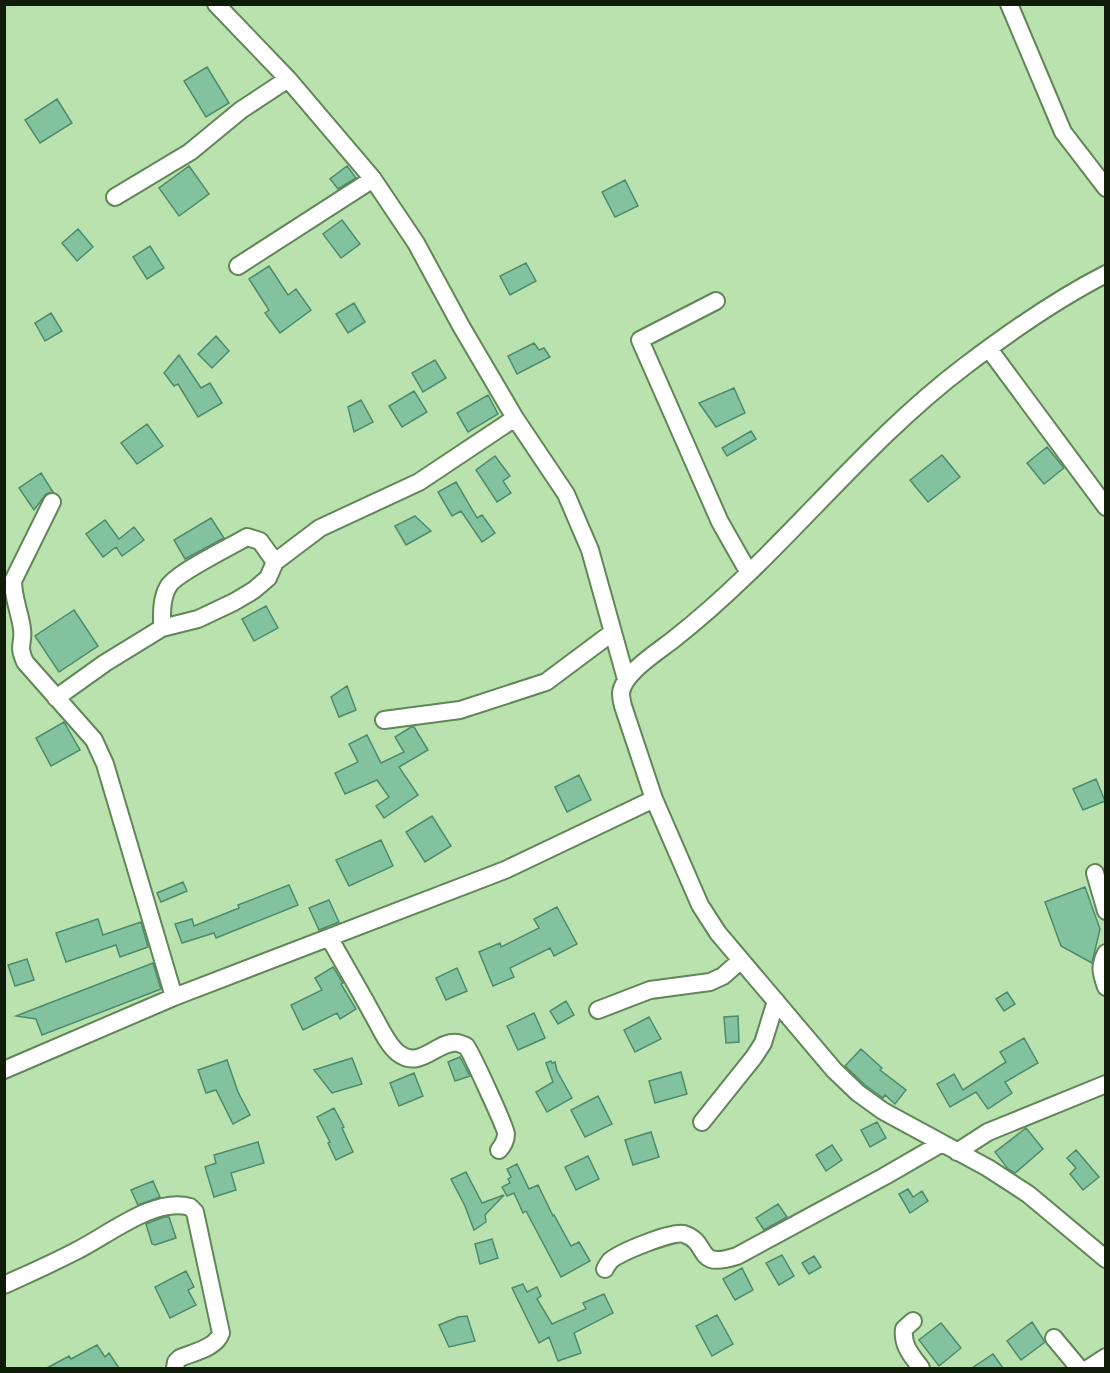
<svg xmlns="http://www.w3.org/2000/svg" width="1110" height="1373" viewBox="0 0 1110 1373" font-family="'PT Sans Narrow',sans-serif">
  <style>
    .building { fill: #83c29f; stroke: #4d8b6a; stroke-width: 1.5 }
    .lines { fill: none; stroke-linecap: round; stroke-linejoin: round }
    .minor-casing { stroke: #618657; stroke-width: 20 }
    .minor { stroke: #fff; stroke-width: 16 }
  </style>
  <rect width="100%" height="100%" fill="#b9e2ae"/>
  <path class="building" d="M207 67 229 103 206 117 184 81Z
    M57 99 72 123 40 143 25 120Z
    M189 166 209 194 179 216 159 188Z
    M347 166 356 178 338 189 330 179Z
    M625 180 638 206 615 217 602 192Z
    M342 220 360 244 341 258 323 234Z
    M78 229 93 247 77 261 62 243Z
    M150 246 164 268 147 279 133 257Z
    M526 263 536 281 510 295 500 276Z
    M269 266 288 295 296 289 311 310 280 333 265 313 269 310 249 279Z
    M354 303 365 322 348 333 336 314Z
    M51 313 62 331 45 341 35 323Z
    M216 336 229 351 212 368 198 354Z
    M534 343 539 350 544 348 550 357 517 374 508 356Z
    M179 355 201 388 210 383 222 403 198 417 178 384 174 386 164 373Z
    M435 360 446 378 423 392 412 373Z
    M734 388 745 413 716 427 699 403Z
    M414 391 427 412 402 427 389 406Z
    M488 395 498 414 468 432 457 413Z
    M361 400 373 422 354 432 348 407Z
    M147 424 163 446 137 464 121 443Z
    M751 431 756 439 727 456 722 448Z
    M1047 447 1064 468 1044 484 1027 463Z
    M942 455 960 477 928 502 910 480Z
    M495 456 510 476 503 481 511 493 497 502 476 470Z
    M41 473 53 492 46 494 34 510 19 488Z
    M456 482 477 518 482 515 495 533 482 542 461 511 452 516 438 492Z
    M415 516 431 531 406 545 395 526Z
    M211 518 224 538 185 559 174 540Z
    M105 520 119 539 134 527 144 540 122 556 116 547 103 557 86 534Z
    M266 606 278 628 254 641 242 619Z
    M74 610 98 646 59 672 35 636Z
    M347 686 356 710 339 717 331 697Z
    M64 722 80 750 51 766 36 738Z
    M411 727H414L428 750 399 767 418 795 384 818 376 806 389 797 377 780 345 794 335 773 358 762 349 744 367 735 381 763 404 752 395 737Z
    M579 775 591 800 567 812 555 787Z
    M1096 779 1105 801 1083 810 1073 789Z
    M432 816 451 846 425 862 406 832Z
    M381 840 393 866 349 886 336 860Z
    M183 882 187 891 161 902 157 893Z
    M289 885 298 905 216 938 214 933 182 943 175 924 192 919 194 926 239 908 238 905Z
    M1085 887 1100 929 1092 963 1061 946 1045 902Z
    M329 900 339 922 319 930 309 908Z
    M557 907 577 944 554 956 550 948 510 968 514 977 493 986 479 952 500 943 501 947 539 928 534 919Z
    M98 919 103 935 141 922 148 947 120 957 116 945 66 962 56 933Z
    M27 959 34 980 15 986 8 965Z
    M153 963 161 989 42 1035 36 1019 16 1016Z
    M333 967 343 983 341 984 356 1009 340 1019 337 1013 303 1030 291 1005 322 990 315 978Z
    M457 968 467 991 446 1000 436 978Z
    M1007 992 1015 1004 1004 1011 996 999Z
    M566 1001 574 1015 558 1024 550 1011Z
    M534 1013 545 1038 518 1050 507 1026Z
    M738 1016 739 1042 726 1043 724 1017Z
    M649 1017 661 1039 635 1052 624 1030Z
    M1024 1038 1038 1063 1005 1082 1012 1093 988 1109 976 1092 950 1107 937 1084 954 1074 963 1090 1006 1062 1000 1052Z
    M861 1049 882 1068 880 1070 906 1090 895 1104 885 1095 883 1098 865 1085 845 1066Z
    M460 1057 470 1076 455 1081 448 1062Z
    M352 1058 362 1084 332 1093 314 1070Z
    M227 1060 238 1092 250 1115 233 1124 216 1090 206 1093 198 1070Z
    M551 1061 552 1063 555 1062 557 1071 572 1098 547 1112 536 1092 553 1082 546 1063Z
    M681 1072 687 1094 655 1103 649 1081Z
    M414 1073 423 1096 399 1106 390 1083Z
    M598 1096 612 1124 585 1137 571 1110Z
    M334 1108 344 1127 342 1128 353 1152 336 1160 328 1143 330 1142 317 1117Z
    M877 1122 886 1138 870 1147 861 1130Z
    M1026 1128 1043 1149 1015 1173 1008 1169 995 1152Z
    M651 1132 659 1157 633 1165 625 1140Z
    M258 1142 264 1163 231 1173 236 1190 214 1197 205 1167 216 1163 214 1155Z
    M832 1145 842 1160 826 1171 816 1155Z
    M1076 1150 1099 1177 1083 1190 1070 1174 1076 1168 1067 1158Z
    M588 1156 599 1179 576 1190 565 1167Z
    M517 1164 529 1189 538 1185 553 1216 554 1215 571 1246 579 1242 590 1261 561 1277 526 1211 523 1213 514 1193 507 1196 502 1187 510 1183 508 1179 511 1177 507 1169Z
    M466 1172 482 1203 504 1195 485 1215 486 1222 474 1230 465 1206 451 1179Z
    M153 1181 160 1197 138 1205 131 1190Z
    M908 1189 913 1197 922 1191 928 1201 910 1213 899 1194Z
    M778 1204 787 1217 764 1230 756 1218Z
    M164 1217H169L176 1238 155 1245 152 1244 146 1224Z
    M492 1239 498 1258 480 1264 475 1244Z
    M782 1255 794 1276 779 1285 766 1263Z
    M814 1256 821 1267 809 1274 802 1263Z
    M742 1268 753 1290 735 1300 723 1279Z
    M186 1271 194 1287 188 1290 196 1305 170 1318 155 1287Z
    M523 1284 527 1292 537 1287 541 1296 537 1299 552 1324 586 1309 583 1303 604 1294 613 1313 574 1333 581 1353 558 1361 549 1337 539 1343 512 1288Z
    M717 1315 733 1344 712 1356 696 1326Z
    M467 1316 475 1341 449 1347 439 1325 458 1317Z
    M1032 1322 1045 1342 1021 1360 1007 1341Z
    M941 1323 961 1348 939 1366 919 1340Z
    M97 1345 105 1357 109 1353 119 1368H47L69 1356 71 1359Z
    M993 1354 1003 1368H972Z"/>
  <g class="lines">
    <defs>
      <path id="minor" d="M216 4 288 79 373 179 416 243 461 326 515 418 566 494 590 550 626 679
        M1009 4 1063 132 1106 188
        M115 197 190 152 241 110 288 79
        M238 266 373 179
        M716 301 640 340 720 522 749 573
        M989 349 1106 507
        M52 502 13 581C13 598 20 613 22 629 24 645 17 644 25 662L94 740 105 764 174 997
        M162 628C162 615 161 599 168 587 174 574 232 546 247 537L260 541 275 562
        M56 698 105 663 162 628 198 619 234 602 254 590 268 578 275 562 320 528 419 482 515 418
        M384 720 460 710 546 682 613 632
        M654 799 700 905 718 933 834 1070 858 1093 883 1111 988 1168 1028 1194 1106 1259
        M1095 873 1106 911
        M330 939C344 964 359 989 373 1015 380 1027 387 1044 398 1053 421 1071 438 1039 458 1043 459 1043 466 1046 466 1046 470 1050 506 1128 506 1134 506 1141 503 1145 499 1150
        M1106 953C1099 966 1101 973 1106 987
        M598 1010 650 990 710 982 723 976 740 961
        M4 1070 174 997 505 870 654 799 623 706C622 702 621 696 621 693 623 673 659 651 674 639 779 557 859 446 965 366 1007 334 1059 298 1106 274
        M702 1122 754 1057 763 1043 776 1001
        M957 1152 988 1132 1106 1084
        M605 1269C605 1268 610 1261 610 1261 620 1252 672 1231 684 1234 711 1243 693 1270 737 1256L885 1176 942 1143
        M4 1285C28 1274 53 1263 76 1251 107 1236 155 1196 190 1207L195 1212 221 1333C216 1348 194 1352 180 1358L176 1362 175 1368
        M913 1321 904 1329C902 1346 912 1356 921 1368
        M1054 1338 1079 1368
        M1089 1368 1106 1357"/>
    </defs>
    <use href="#minor" class="minor-casing"/>
    <use href="#minor" class="minor"/>
  </g>
  <rect width="1110" height="1373" fill="none" stroke="#0e1c09" stroke-width="12"/>
</svg>
